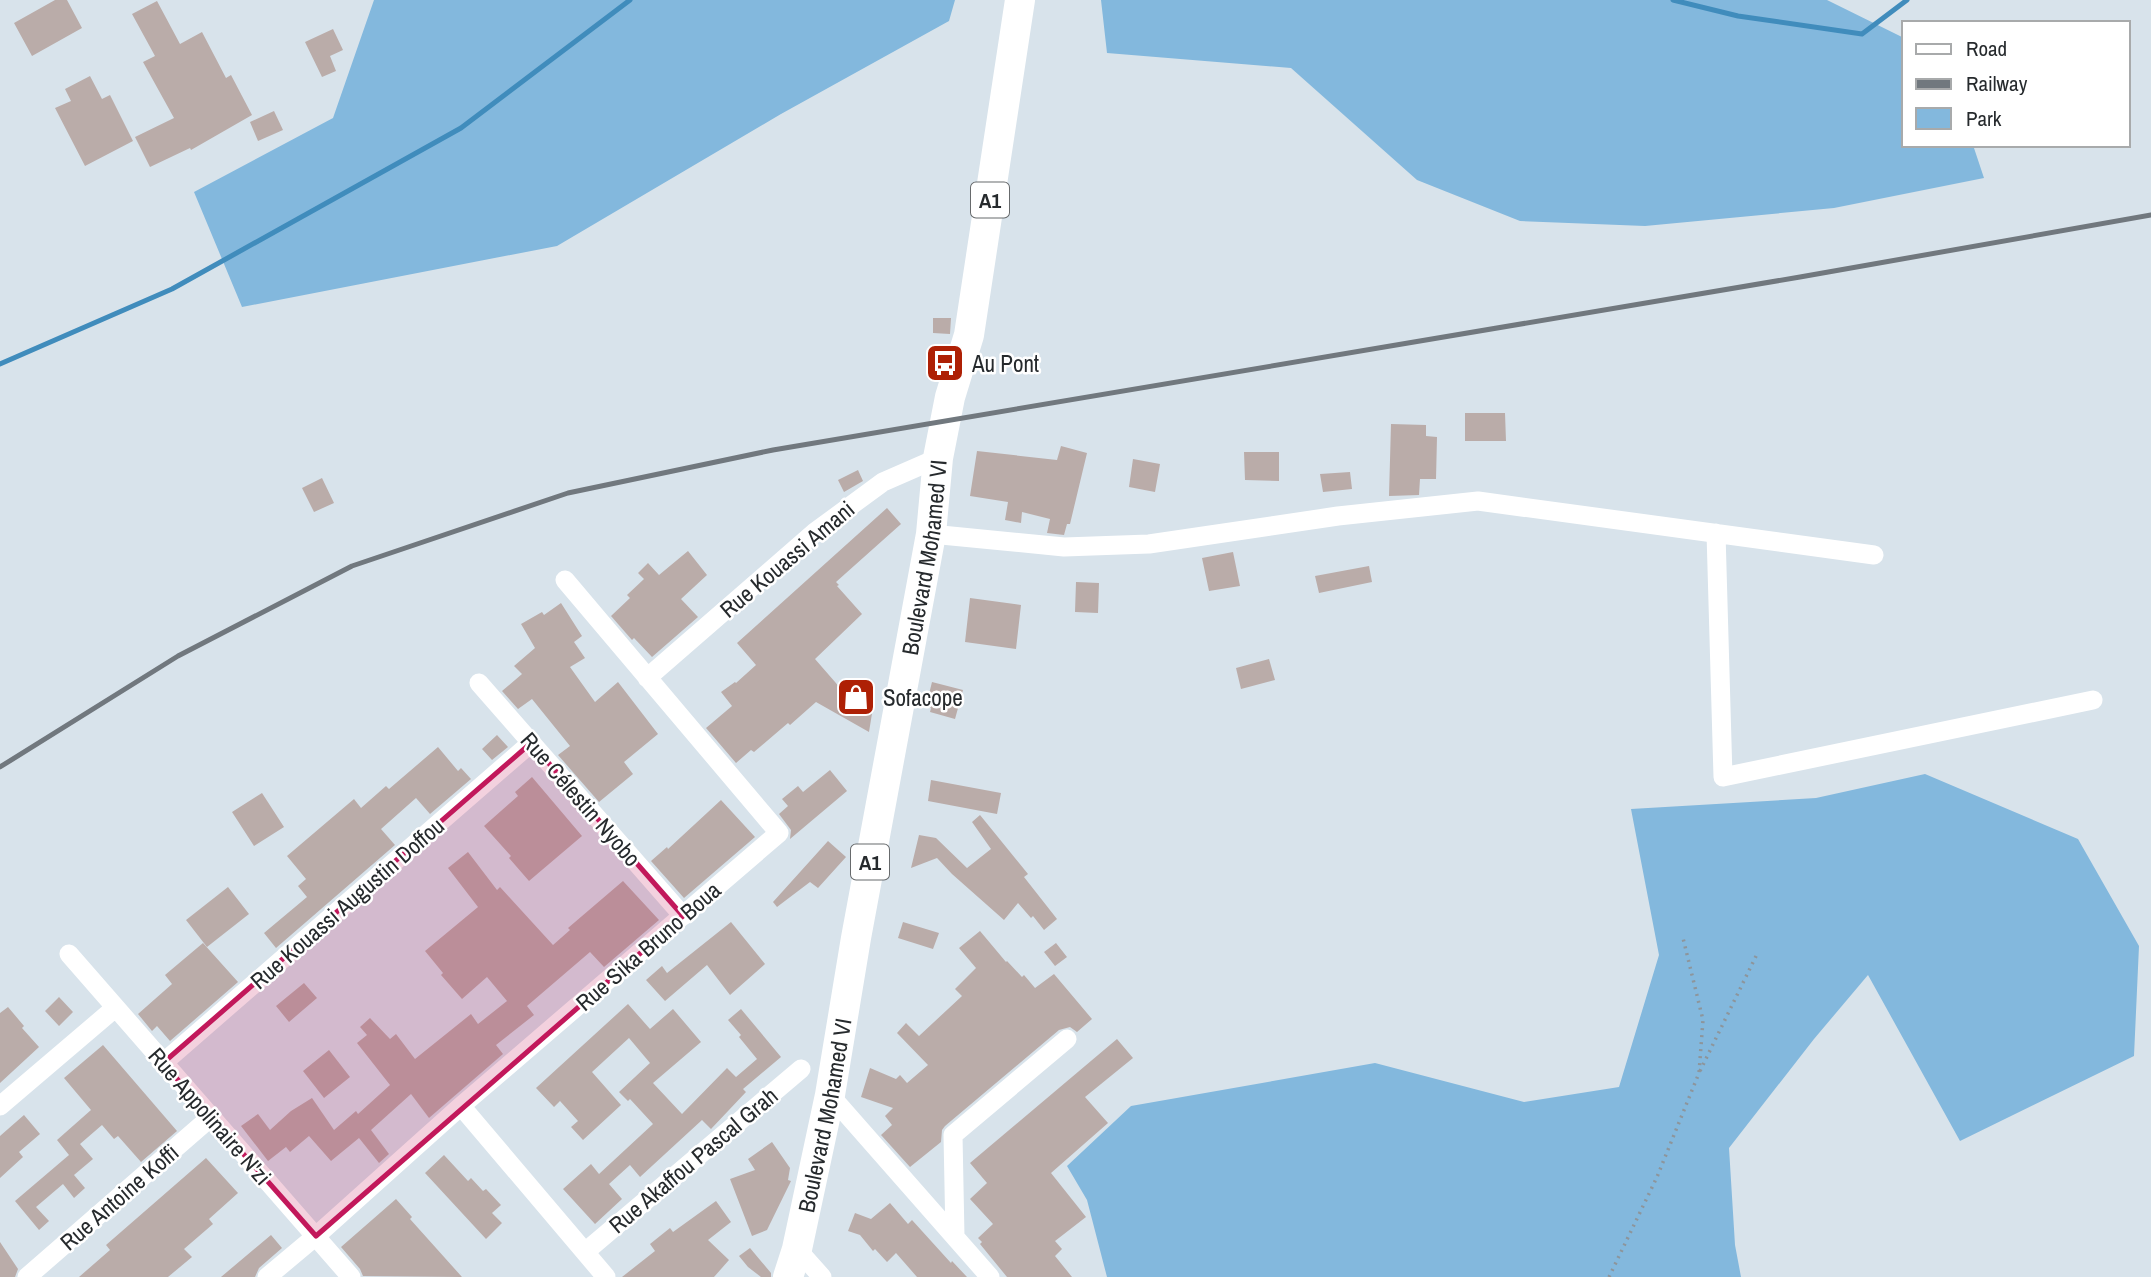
<svg xmlns="http://www.w3.org/2000/svg" width="2151" height="1277" viewBox="0 0 2151 1277" font-family="'Archivo Narrow',sans-serif">
  <style>
    .green { fill: #83b8dd }
    .lines { fill: none; stroke-linecap: round; stroke-linejoin: round }
    .stream { stroke: #408cbc; stroke-width: 5 }
    .building { fill: #baaca9 }
    .path { stroke: #8d959b; stroke-width: 3.5; stroke-dasharray: 2 5; stroke-linecap: butt }
    .minor { stroke: #fff; stroke-width: 19 }
    .primary { stroke: #fff; stroke-width: 30 }
    .rail { stroke: #71787e; stroke-width: 5 }
    .marked { fill: #c2185b; fill-opacity: 0.2; stroke: #c2185b; stroke-width: 5; stroke-linejoin: round }
    .labels { text-anchor: middle; dominant-baseline: central; stroke-width: 5; stroke-linejoin: round; paint-order: stroke }
    .shield { fill: #fff; stroke: #676a6c; stroke-width: 2 }
    .shield-label { font-size: 21px; font-weight: bold; fill: #262a2d }
    .poi-label { font-size: 23px; fill: #262a2d; stroke: #fff; text-anchor: start }
    .street-label { font-size: 23px; fill: #262a2d; stroke: #fff }
  </style>
  <rect width="100%" height="100%" fill="#d8e3eb"/>
  <path class="green" d="M374 0H955L949 21 781 114 557 246 242 307 194 192 333 118Z
    M1101 0H1827L1904 38V145H1973L1984 178 1834 208 1645 226 1520 221 1417 180 1291 68 1107 53Z
    M1925 774 2078 839 2139 946 2134 1056 1960 1141 1868 975 1814 1039 1729 1148 1735 1245 1741 1277H1107L1087 1200 1067 1166 1131 1106 1375 1063 1524 1102 1619 1087 1659 955 1631 809 1816 798Z"/>
  <g class="lines">
    <path class="stream" d="M1673 0 1738 16 1862 34 1907 0
      M0 364 172 289 461 128 630 0"/>
  </g>
  <path class="building" d="M55 0H67L82 28 32 56 14 23Z
    M157 1 180 44 202 32 226 78 231 75 252 115 191 150 190 148 150 167 135 137 174 118 143 62 155 56 132 14Z
    M333 29 343 50 330 56 336 71 322 77 305 42Z
    M90 76 102 99 110 95 133 141 85 166 55 108 71 101 65 89Z
    M274 111 283 130 258 141 250 122Z
    M933 318H951L950 334 933 333Z
    M1465 413H1505L1506 441H1465Z
    M1391 424 1426 425V436L1437 437 1436 479H1420L1419 495 1389 496Z
    M1061 446 1087 453 1070 524H1067L1064 535 1047 533 1050 519 1022 512 1021 523 1005 520 1008 502 970 496 977 451 1057 460Z
    M1244 452H1279V481L1245 480Z
    M1133 459 1160 464 1155 492 1129 487Z
    M858 470 863 481 844 492 838 480Z
    M1350 472 1352 489 1323 492 1320 474Z
    M322 478 334 503 314 512 302 488Z
    M887 508 901 524 836 582 839 585 837 586 862 614 815 659 842 690 875 695 869 732 816 702 790 725 788 723 754 752 751 750 736 763 706 728 732 706 721 692 735 682 736 683 756 665 737 643Z
    M688 551 707 575 681 599 698 617 652 657 634 638 632 640 611 616 630 598 627 595 644 579 638 573 648 563 659 575Z
    M1233 552 1240 586 1209 591 1202 558Z
    M1369 566 1372 582 1319 593 1315 576Z
    M1076 582 1099 583 1098 613 1075 612Z
    M970 598 1021 605 1016 649 965 642Z
    M561 603 582 636 574 642 585 658 570 667 595 702 618 682 658 734 624 762 633 774 599 802 558 755 570 746 532 699 518 709 502 691 522 674 514 666 535 648 521 624 542 612 544 615Z
    M1269 659 1275 680 1241 689 1236 668Z
    M932 682 963 690 955 719 930 712 931 708 922 706 925 693 929 694Z
    M497 735 508 747 492 760 482 749Z
    M438 747 458 771 461 768 471 779 430 814 416 798 381 829 395 845 276 948 264 933 307 897 298 886 306 879 287 856 354 799 361 808 386 786 389 789Z
    M830 770 847 791 790 839 791 830 779 814 788 806 782 799 798 786 803 792Z
    M532 777 582 836 529 881 509 858 511 856 484 826 518 796 515 792Z
    M931 780 1001 793 997 814 928 801Z
    M262 793 284 827 254 846 232 812Z
    M721 800 755 837 684 898 651 861 667 847 668 849Z
    M980 815 1028 874 1024 877 1057 919 1044 930 1033 916 1031 918 1018 903 1004 920 952 874 937 858 911 868 919 835 936 838 967 868 991 849 972 822Z
    M828 841 846 857 818 888 810 882 777 907 773 902Z
    M468 852 497 890 500 887 553 945 570 930 568 928 623 881 659 920 604 967 590 952 527 1006 534 1015 496 1045 503 1054 429 1118 411 1094 371 1130 389 1154 379 1163 359 1138 331 1161 309 1136 290 1152 286 1147 268 1161 241 1126 258 1114 270 1130 291 1111 312 1098 334 1130 356 1111 358 1114 390 1085 357 1043 367 1035 360 1027 370 1018 390 1039 396 1034 415 1059 471 1014 478 1024 507 1001 487 977 462 999 441 975 443 973 425 951 478 907 448 868Z
    M228 887 249 914 207 947 186 920Z
    M731 922 765 964 730 995 707 965 665 1001 646 980 662 966 667 973Z
    M903 922 939 933 933 949 898 938Z
    M980 931 1006 962 1007 961 1022 977 1024 975 1035 988 1054 974 1092 1019 1077 1032 1070 1027 1059 1030 945 1126 942 1130 941 1142 910 1167 881 1135 892 1125 885 1116 893 1108 861 1097 870 1068 896 1079 900 1075 907 1083 928 1065 897 1033 906 1023 919 1036 962 996 955 989 976 968 959 948Z
    M203 943 238 982 170 1041 157 1026 152 1031 138 1014 172 984 165 975Z
    M1056 943 1067 957 1055 966 1044 952Z
    M304 983 317 998 289 1022 276 1006Z
    M59 997 73 1012 59 1026 45 1011Z
    M628 1004 650 1029 673 1009 701 1042 653 1083 682 1114 727 1068 736 1077 757 1059 739 1037 741 1035 728 1020 741 1009 781 1057 743 1089 746 1092 711 1129 702 1120 640 1177 630 1165 609 1184 622 1199 595 1224 563 1189 591 1164 599 1174 653 1124 630 1099 628 1101 619 1092 650 1063 629 1038 592 1072 621 1105 583 1140 571 1127 578 1121 560 1101 554 1107 536 1088Z
    M8 1007 24 1026 22 1028 39 1047 0 1083V1013Z
    M1117 1039 1133 1058 1085 1097 1108 1123 1051 1173 1086 1217 1055 1241 1062 1249 1055 1256 1072 1277H1007L980 1244 982 1242 978 1238 993 1224 970 1199 987 1183 970 1163Z
    M103 1045 177 1131 141 1162 118 1136 114 1139 102 1125 80 1144 93 1159 74 1175 85 1188 74 1198 63 1184 36 1207 49 1221 39 1230 15 1201 69 1155 57 1140 91 1110 64 1078Z
    M329 1050 350 1077 324 1098 303 1071Z
    M24 1115 40 1134 19 1152 23 1157 0 1178V1136Z
    M772 1142 790 1168 788 1180 791 1181 767 1230 752 1236 730 1179 755 1170 748 1159Z
    M444 1155 468 1181 471 1178 483 1191 486 1189 501 1205 492 1213 502 1223 486 1239 425 1173Z
    M206 1158 238 1193 209 1219 213 1224 184 1249 192 1257 168 1277H79L110 1250 106 1245Z
    M396 1199 412 1217 410 1219 462 1277 363 1276 360 1269 341 1247Z
    M716 1201 731 1222 708 1240 729 1260 714 1277H622L655 1251 650 1244 670 1228 673 1232Z
    M890 1203 908 1224 912 1220 951 1263 952 1261 967 1277H917L896 1253 887 1262 875 1249 873 1251 860 1235 848 1231 855 1213 871 1219Z
    M271 1235 282 1248 259 1268 255 1277H221Z
    M0 1242 18 1269 15 1277H0Z
    M750 1248 771 1273V1277H761L748 1267 739 1256Z"/>
  <g class="lines">
    <path class="path" d="M1700 1071 1758 952
      M1609 1277 1657 1177 1699 1073 1703 1020 1683 938"/>
    <path class="minor" d="M1716 533 1723 777 2093 700
      M931 534 1064 547 1149 544 1338 516 1478 501 1874 555
      M647 678 815 532 883 482 938 458
      M479 683 683 916
      M69 954 351 1277
      M163 1063 531 743
      M830 1095 990 1277
      M0 1106 115 1008
      M461 1106 606 1277
      M955 1237 953 1135 1067 1039
      M797 1249 822 1277
      M585 1252 801 1069
      M27 1277 211 1117
      M267 1277 316 1236 461 1106 779 833 565 580"/>
    <path class="primary" id="s1" d="M788 1277 797 1249 830 1095 856 938 931 534 938 458 950 397 969 335 1020 0"/>
    <path class="rail" d="M0 767 178 656 352 566 568 493 773 450 1800 277 2151 215"/>
  </g>
  <path class="marked" d="M531 743 683 916 316 1236 163 1063Z"/>
  <defs>
    <symbol id="bus-square" viewBox="-11 -11 22 22"><rect x="-9" y="-9" width="18" height="18" rx="4" fill="#ae2005" stroke="#fff"/><path d="M-5-6H5V4H4V6H2V4H-2V6H-4V4H-5ZM-3.5-4V0h7V-4ZM-3.5 1.2v1.5H-2V1.2ZM2 1.2v1.5H3.5V1.2Z" fill="#fff"/></symbol>
    <symbol id="shop-square" viewBox="-11 -11 22 22"><rect x="-9" y="-9" width="18" height="18" rx="4" fill="#ae2005" stroke="#fff"/><path d="M-5-2.5h2.3a2.7 3.5 0 0 1 5.4 0H5L5.5 6h-11ZM-1.5-2.5h3a1.5 2.3 0 0 0-3 0Z" fill="#fff"/></symbol>
  </defs>
  <g fill-rule="evenodd">
    <use href="#bus-square" x="923" y="341" width="44" height="44"/>
    <use href="#shop-square" x="834" y="675" width="44" height="44"/>
  </g>
  <g class="labels">
    <g class="shield">
      <rect x="971" y="182.5" width="38" height="35" rx="5"/>
      <rect x="851" y="844.5" width="38" height="35" rx="5"/>
    </g>
    <g class="shield-label">
      <text x="990" y="200">A1</text>
      <text x="870" y="862">A1</text>
    </g>
    <g class="poi-label">
      <text x="972" y="363">Au Pont</text>
      <text x="883" y="697">Sofacope</text>
    </g>
    <g class="street-label">
      <text stroke="none"><textPath href="#s1" startOffset="733">Boulevard Mohamed VI</textPath></text>
      <text transform="translate(787 559) rotate(-40)">Rue Kouassi Amani</text>
      <text transform="translate(581 799) rotate(49)">Rue Célestin Nyobo</text>
      <text transform="translate(347 903) rotate(-41)">Rue Kouassi Augustin Doffou</text>
      <text transform="translate(648 946) rotate(-41)">Rue Sika Bruno Boua</text>
      <text stroke="none"><textPath href="#s1" startOffset="166">Boulevard Mohamed VI</textPath></text>
      <text transform="translate(210 1116) rotate(49)">Rue Appolinaire N'zi</text>
      <text transform="translate(693 1160) rotate(-40)">Rue Akaffou Pascal Grah</text>
      <text transform="translate(119 1197) rotate(-41)">Rue Antoine Koffi</text>
    </g>
  </g>
  <rect x="1902" y="21" width="228" height="126" fill="#ffffff" stroke="#a8aaab" stroke-width="2"/>
  <rect x="1916" y="44" width="35" height="10" fill="#ffffff" stroke="#a8aaab" stroke-width="2"/>
  <text x="1966" y="56" font-size="21" fill="#262a2d">Road</text>
  <rect x="1916" y="79" width="35" height="10" fill="#71787e" stroke="#a8aaab" stroke-width="2"/>
  <text x="1966" y="91" font-size="21" fill="#262a2d">Railway</text>
  <rect x="1916" y="108" width="35" height="21" fill="#83b8dd" stroke="#a8aaab" stroke-width="2"/>
  <text x="1966" y="126" font-size="21" fill="#262a2d">Park</text>
</svg>
